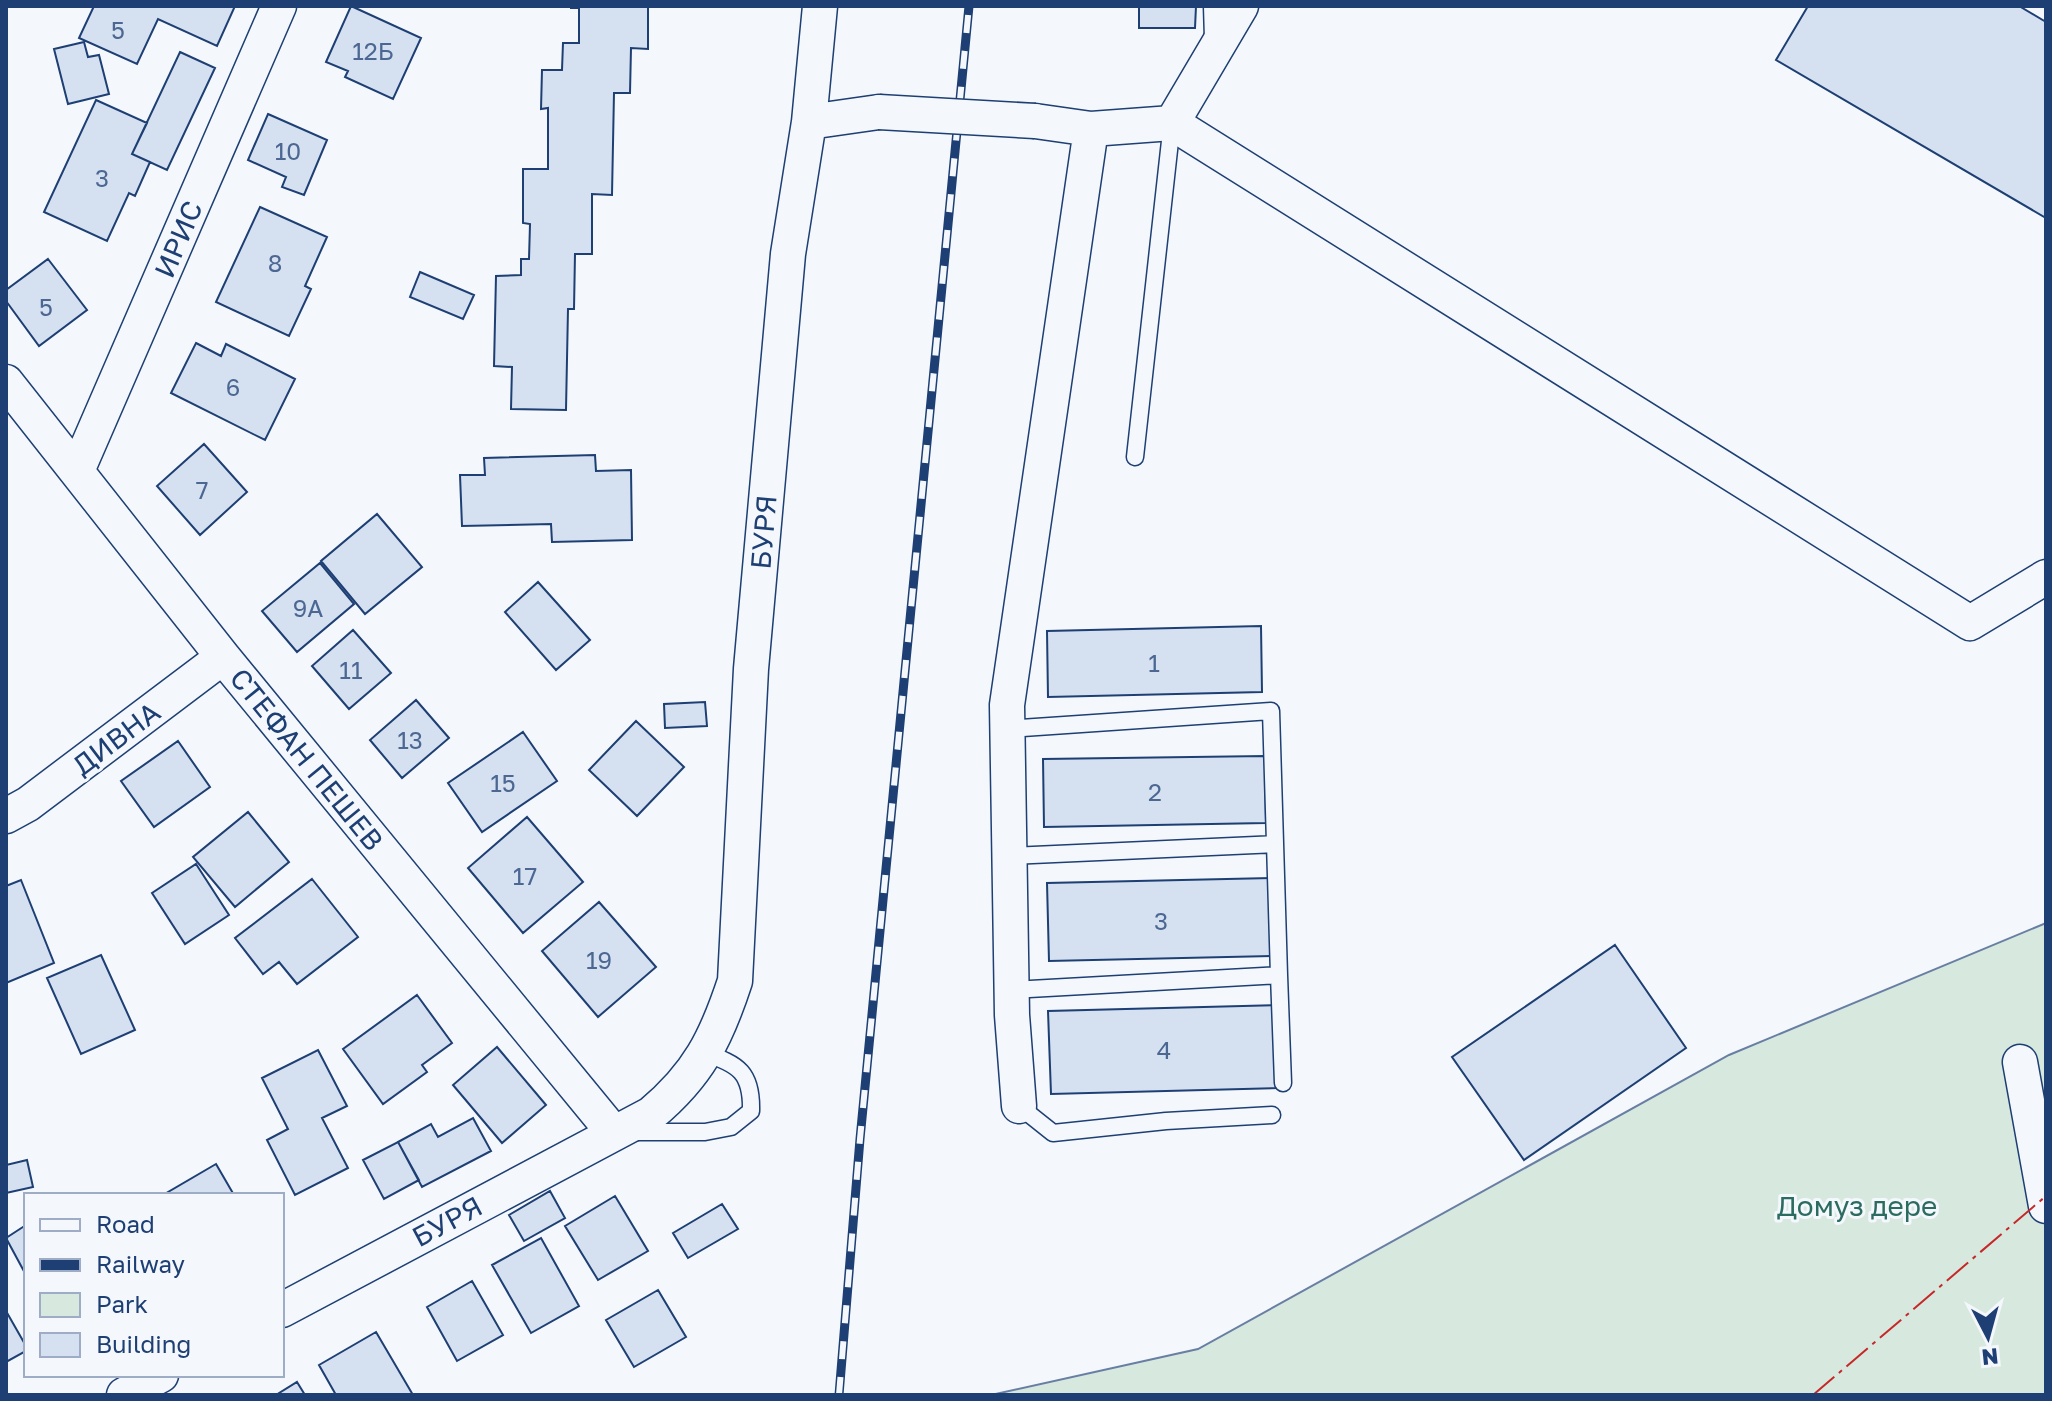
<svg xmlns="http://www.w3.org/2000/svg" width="2052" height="1401" viewBox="0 0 2052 1401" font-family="'Golos Text',sans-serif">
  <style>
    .green { fill: #d7e8df; stroke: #687fa3; stroke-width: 2 }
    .building { fill: #d5e0f0; stroke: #1d3f73; stroke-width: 2 }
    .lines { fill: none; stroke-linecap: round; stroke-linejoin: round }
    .lane-casing { stroke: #1d3f73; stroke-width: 19 }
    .street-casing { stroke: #1d3f73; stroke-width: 37 }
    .lane { stroke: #f4f7fb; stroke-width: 16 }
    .street { stroke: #f4f7fb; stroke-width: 34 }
    .rail-casing { stroke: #1d3f73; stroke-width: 9 }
    .rail { stroke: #f4f7fb; stroke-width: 6; stroke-dasharray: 18; stroke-linecap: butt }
    .street-bridge-casing { stroke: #1d3f73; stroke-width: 37; stroke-linecap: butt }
    .street-bridge { stroke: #f4f7fb; stroke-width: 34 }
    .power { stroke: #c62828; stroke-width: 2; stroke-dasharray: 28 6 4 6; stroke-linecap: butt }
    .labels { text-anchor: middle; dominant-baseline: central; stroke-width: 6; stroke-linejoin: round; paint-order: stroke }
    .number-label { font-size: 24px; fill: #4b6792 }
    .street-label { font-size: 28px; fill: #1d3f73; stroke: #f4f7fb }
    .park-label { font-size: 28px; fill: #2c6c60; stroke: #f4f7fb }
  </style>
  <rect width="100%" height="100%" fill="#f4f7fb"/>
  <path class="green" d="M2046 923V1395H991L1198 1349 1729 1055Z"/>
  <path class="building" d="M94 6H235L217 46 158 19 137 64 79 38Z
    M351 6 421 38 393 99 345 77 348 71 326 62Z
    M571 6H648V49L631 48 630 93H614L612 195 592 194V254H575L574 309H568L566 410 511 409 512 367 494 366 496 276 521 275V259H529L530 224 523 223V169H548V108L541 109 542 70H562L563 43H579V8H571Z
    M1139 6H1196L1195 28H1139Z
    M1808 6H2019L2046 22V218L1776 60Z
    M84 42 88 57 99 55 109 94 68 104 54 49Z
    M180 52 215 68 167 170 132 154Z
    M96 100 147 123 132 154 150 162 135 196 129 193 107 241 44 212Z
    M268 114 327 140 304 195 282 187 286 177 248 160Z
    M260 207 327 237 305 286 311 289 289 336 216 302Z
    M48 259 87 310 39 346 6 301V290Z
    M420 272 474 295 463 319 410 297Z
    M196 343 221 356 226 344 295 379 265 440 171 393Z
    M204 444 247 492 200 535 157 486Z
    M595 455 596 471 631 470 632 540 552 542 551 524 462 526 460 475H485L484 458Z
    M377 514 422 567 365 614 321 561Z
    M320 563 354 604 297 652 262 611Z
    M538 582 590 640 556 670 505 612Z
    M1261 626 1262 692 1048 697 1047 631Z
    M353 630 391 673 349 709 312 666Z
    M416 700 449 738 402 778 370 740Z
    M705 702 707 726 665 728 664 704Z
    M636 721 684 767 637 816 589 770Z
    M523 732 557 781 482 832 448 783Z
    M178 741 210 787 154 827 121 781Z
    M1265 756 1266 823 1044 827 1043 759Z
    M248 812 289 862 235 907 193 857Z
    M527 817 583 882 523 933 468 868Z
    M196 864 229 915 185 944 152 893Z
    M1273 878 1275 956 1049 961 1047 883Z
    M312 879 358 937 297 984 279 962 263 974 235 938Z
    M21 880 54 963 6 983V886Z
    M599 902 656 967 598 1017 542 951Z
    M1615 945 1686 1048 1524 1160 1452 1057Z
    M101 955 135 1030 81 1054 47 978Z
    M417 995 452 1043 422 1065 427 1072 383 1104 343 1049Z
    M1277 1005 1279 1088 1051 1094 1048 1011Z
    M497 1047 546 1105 502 1143 453 1085Z
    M318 1050 347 1106 322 1118 348 1168 295 1195 267 1140 288 1129 262 1078Z
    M473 1118 491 1151 422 1187 398 1142 431 1124 438 1137Z
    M398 1142 419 1180 384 1199 363 1160Z
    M27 1160 33 1187 6 1193V1165Z
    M216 1164 234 1195H163Z
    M550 1191 565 1218 524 1241 509 1215Z
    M615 1196 648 1251 598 1280 565 1226Z
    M722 1204 738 1229 688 1258 673 1233Z
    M26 1225V1275L6 1238Z
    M541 1238 579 1306 531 1333 492 1265Z
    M472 1281 503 1335 457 1361 427 1307Z
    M658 1290 686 1337 634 1367 606 1320Z
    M6 1311 26 1346V1351L6 1362Z
    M376 1332 413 1395H336L319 1365Z
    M297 1382 305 1395H276Z"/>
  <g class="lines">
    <defs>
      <path id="lane" d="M1212 6 1213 39
        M1135 457 1172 123
        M1007 729 1271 711 1279 975 1011 990
        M1009 856 1275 844
        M1279 975 1283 1083
        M1019 1106 1053 1133 1166 1121 1272 1115
        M631 1132H705L731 1127 751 1111C752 1073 739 1064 704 1053"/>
      <path id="street" d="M1241 6 1172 123 1970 623 2046 577
        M1035 121 1091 129 1172 123
        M809 122 879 112
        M6 382 223 657 613 1132
        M77 471 279 6
        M6 816 28 804 223 657
        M2020 1062 2046 1206
        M1019 1106 1012 1015 1007 705 1091 129
        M282 1310 651 1114C698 1075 716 1039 735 981L751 669 788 254 809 122 820 6
        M124 1395 161 1375"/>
    </defs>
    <use href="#lane" class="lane-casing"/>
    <use href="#street" class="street-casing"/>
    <use href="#lane" class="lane"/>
    <use href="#street" class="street"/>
    <defs>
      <path id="rail" d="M839 1395 860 1139 969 6"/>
    </defs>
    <use href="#rail" class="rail-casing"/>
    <use href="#rail" class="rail"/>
    <defs>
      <path id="street-bridge" d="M879 112 1035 121"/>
    </defs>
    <use href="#street-bridge" class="street-bridge-casing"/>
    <use href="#street-bridge" class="street-bridge"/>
    <path class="power" d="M1813 1395 2046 1196"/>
  </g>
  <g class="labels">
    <g class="number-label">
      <text x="118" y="29">5</text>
      <text x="373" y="50">12Б</text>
      <text x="288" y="150">10</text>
      <text x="102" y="177">3</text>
      <text x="275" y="262">8</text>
      <text x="46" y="306">5</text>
      <text x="233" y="386">6</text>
      <text x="202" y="489">7</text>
      <text x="308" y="607">9А</text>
      <text x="1154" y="662">1</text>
      <text x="351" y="669">11</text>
      <text x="410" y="739">13</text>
      <text x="503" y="782">15</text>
      <text x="1155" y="791">2</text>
      <text x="525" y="875">17</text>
      <text x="1161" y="920">3</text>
      <text x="599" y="959">19</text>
      <text x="1164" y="1049">4</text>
    </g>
    <g class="street-label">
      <text transform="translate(178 239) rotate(-67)">ИРИС</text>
      <text transform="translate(763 532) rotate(-85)">БУРЯ</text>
      <text transform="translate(116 738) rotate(-37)">ДИВНА</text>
      <text transform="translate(307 759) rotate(51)">СТЕФАН ПЕШЕВ</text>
      <text transform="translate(447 1221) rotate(-28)">БУРЯ</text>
    </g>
    <g class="park-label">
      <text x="1857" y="1205">Домуз дере</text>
    </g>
  </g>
  <rect width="2052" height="1401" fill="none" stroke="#1d3f73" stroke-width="16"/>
  <rect x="24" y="1193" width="260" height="184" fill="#f4f7fb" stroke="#9eadc5" stroke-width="2"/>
  <rect x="40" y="1219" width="40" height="12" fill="#f4f7fb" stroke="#9eadc5" stroke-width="2"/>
  <text x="96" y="1233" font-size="24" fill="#1d3f73">Road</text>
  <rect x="40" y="1259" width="40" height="12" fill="#1d3f73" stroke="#9eadc5" stroke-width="2"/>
  <text x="96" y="1273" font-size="24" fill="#1d3f73">Railway</text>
  <rect x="40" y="1293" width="40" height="24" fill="#d7e8df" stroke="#9eadc5" stroke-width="2"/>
  <text x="96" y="1313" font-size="24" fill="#1d3f73">Park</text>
  <rect x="40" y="1333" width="40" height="24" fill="#d5e0f0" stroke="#9eadc5" stroke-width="2"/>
  <text x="96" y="1353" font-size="24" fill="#1d3f73">Building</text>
  <g transform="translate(1988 1337) rotate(174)" stroke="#f4f7fb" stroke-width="6" paint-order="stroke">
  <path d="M0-6L14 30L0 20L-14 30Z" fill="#1d3f73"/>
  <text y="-12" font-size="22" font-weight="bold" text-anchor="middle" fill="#1d3f73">N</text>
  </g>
</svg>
